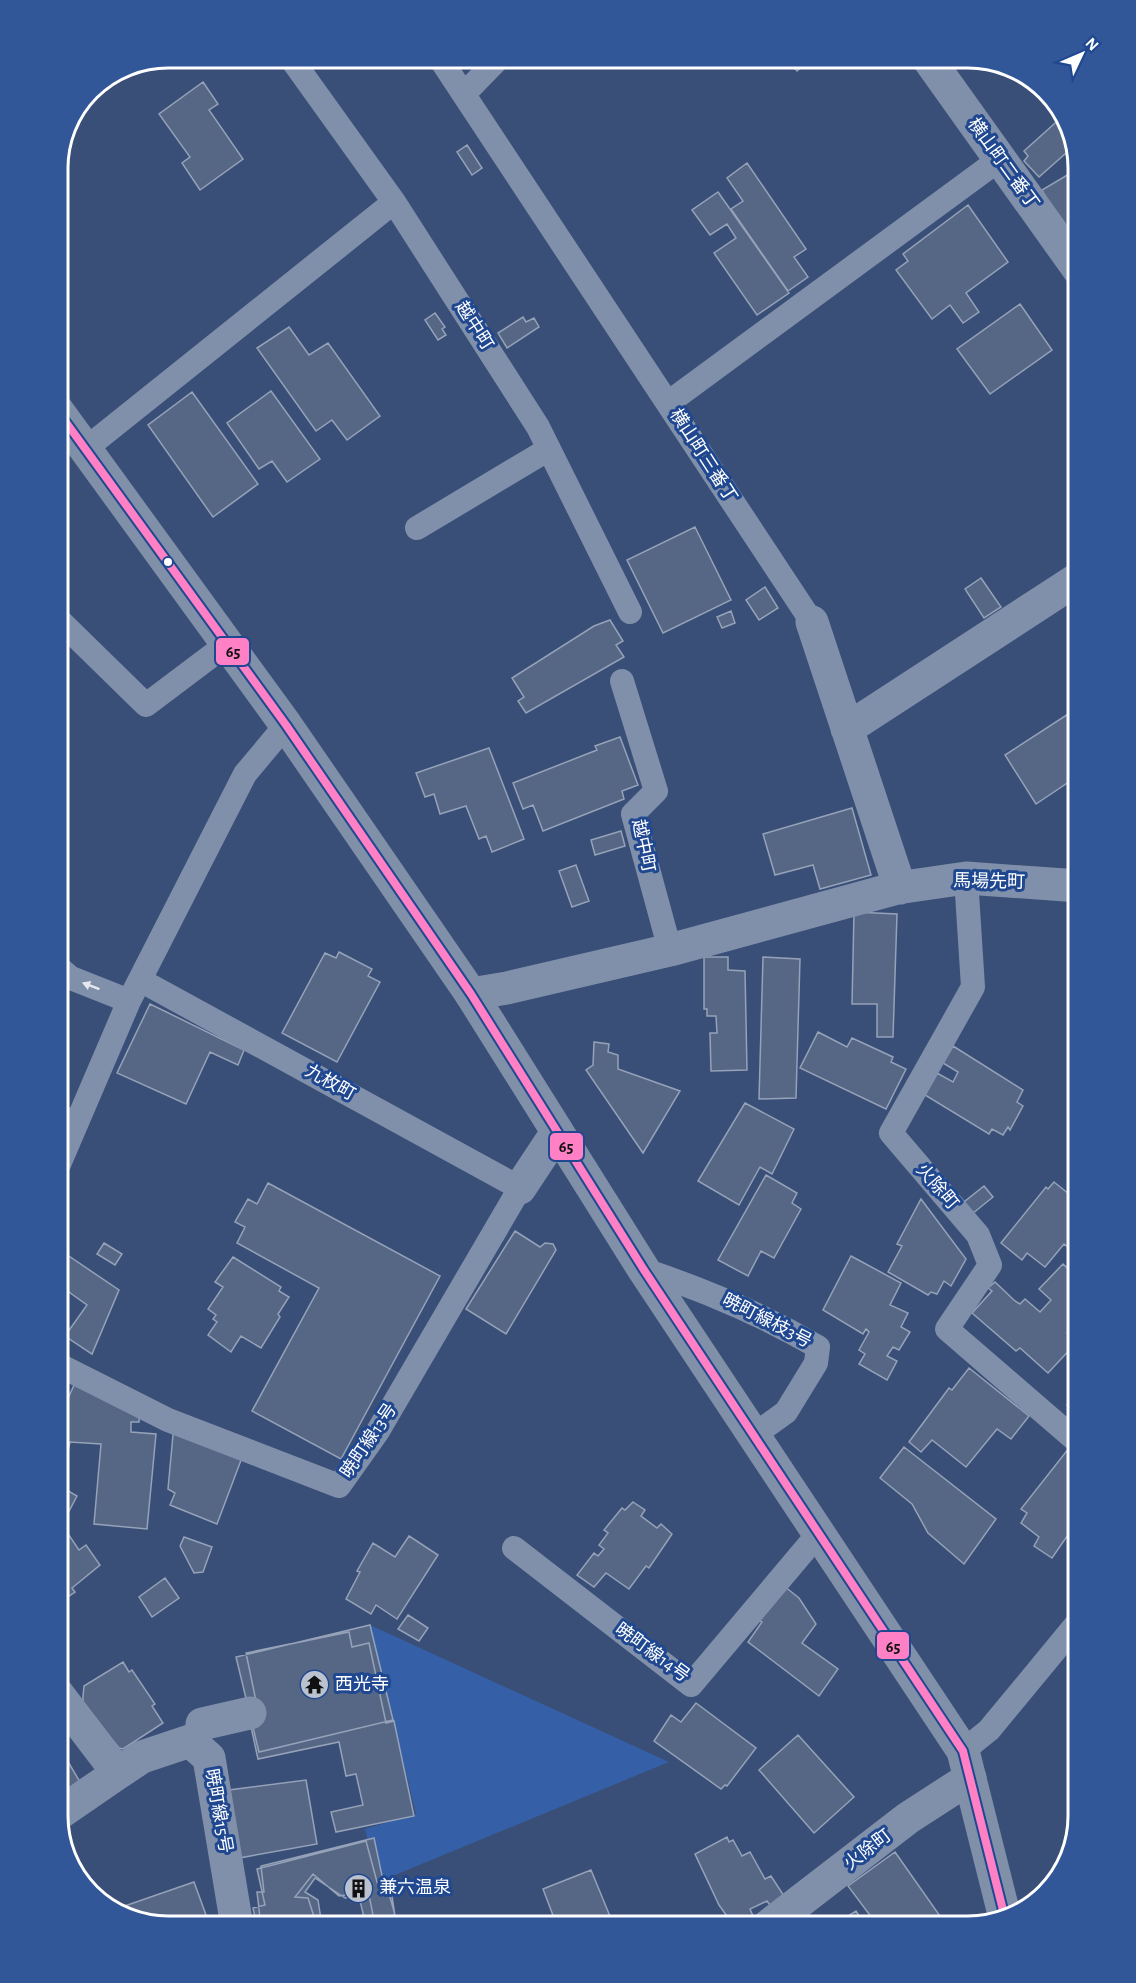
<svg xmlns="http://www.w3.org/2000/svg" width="1136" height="1983" viewBox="0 0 1136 1983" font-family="'Alegreya Sans','Noto Sans JP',sans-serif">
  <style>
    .green { fill: #355fa6 }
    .building { fill: #566786; stroke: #95a2b8; stroke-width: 1.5 }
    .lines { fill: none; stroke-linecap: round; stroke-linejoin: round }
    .service { stroke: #8190aa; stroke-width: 24 }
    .pedestrian { stroke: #8190aa; stroke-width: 33 }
    .minor { stroke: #8190aa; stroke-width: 33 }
    .trunk { stroke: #8090a9; stroke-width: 33 }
    .bus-1-casing { stroke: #204890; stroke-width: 12 }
    .bus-1 { stroke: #ff80c5; stroke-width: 8 }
    .oneway { fill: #e6e9ee }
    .bus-dot { fill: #fff; stroke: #204890; stroke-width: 2 }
    .labels { text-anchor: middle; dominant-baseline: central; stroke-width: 6; stroke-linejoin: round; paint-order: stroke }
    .street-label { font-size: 18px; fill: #fff; stroke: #204890 }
    .poi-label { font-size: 18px; fill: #fff; stroke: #204890; text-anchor: start }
    .rim { fill: none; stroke: #fff; stroke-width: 3 }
    .line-badge { stroke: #204890; stroke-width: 2 }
    .pale-badge-label { font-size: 16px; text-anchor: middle; font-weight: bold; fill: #111 }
  </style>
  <rect width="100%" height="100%" fill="#394f77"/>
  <path class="green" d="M370 1625 669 1762 378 1882 365 1829 416 1814Z"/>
  <path class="building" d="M785 57H813L797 71Z
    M203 82 218 104 209 110 243 159 200 190 182 163 190 157 159 114Z
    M1064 115 1068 119 1074 146 1039 177 1024 161 1028 156 1024 151Z
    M467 145 482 168 472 175 457 152Z
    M747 163 806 249 794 257 808 277 788 291 731 209 743 201 727 178Z
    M1079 168V220L1064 229 1042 190Z
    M718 192 789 293 757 315 714 253 736 238 727 224 710 235 692 210Z
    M968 205 1008 262 966 293 979 312 963 323 950 305 932 319 896 270 908 261 903 254Z
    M1020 304 1052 350 990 394 957 349Z
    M435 313 445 327 442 329 446 335 438 340 425 320Z
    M523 317 526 322 534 318 539 327 507 348 498 333Z
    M289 327 309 355 328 343 380 416 347 440 332 420 316 431 257 348Z
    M271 391 320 459 287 482 272 461 259 469 227 423Z
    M192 392 258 484 213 517 148 425Z
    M695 527 731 600 663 633 627 560Z
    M981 578 1001 607 984 618 965 589Z
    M765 587 778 608 759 620 746 600Z
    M731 611 735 623 722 628 717 617Z
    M610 620 623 641 616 645 624 657 526 713 518 701 524 697 512 678 594 626Z
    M1079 707V775L1036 804 1005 755Z
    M620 737 638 785 622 791 624 799 543 831 533 805 523 809 513 783 597 750 595 746Z
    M489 748 524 839 492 852 486 836 479 839 466 806 440 814 434 794 425 797 416 773Z
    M852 808 871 875 820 889 813 865 775 875 763 834Z
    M621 831 625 846 595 855 591 840Z
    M576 865 589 901 572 907 559 871Z
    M854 912 897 914 893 1037H877V1004H852Z
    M339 952 372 969 368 976 380 982 337 1062 282 1033 325 953 336 958Z
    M704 957H728V970L745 971 747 1070 711 1071 710 1033H717L716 1016H707V1009H704Z
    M763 957 800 959 796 1098 759 1099Z
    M150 1004 244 1050 238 1065 210 1052 186 1104 117 1073Z
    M818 1032 847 1047 852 1038 893 1057 891 1062 906 1069 886 1109 800 1068Z
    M594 1042 609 1044 608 1052 618 1055V1069L680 1091 643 1153 586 1070 593 1065Z
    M953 1046 1023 1090 1017 1102 1023 1106 1010 1130 1008 1127 1003 1135 992 1129 989 1134 925 1095 937 1073 953 1082 958 1072 943 1063Z
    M57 1101 71 1109 57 1132Z
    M745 1103 794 1129 772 1174 760 1167 739 1205 698 1181Z
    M766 1175 797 1193 792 1203 801 1209 774 1258 761 1251 748 1276 718 1260Z
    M1054 1182 1079 1202V1256L1064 1244 1045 1267 1027 1253 1022 1260 1001 1243 1046 1187 1048 1189Z
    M268 1183 440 1276 341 1459 252 1411 319 1288 237 1243 245 1227 235 1222 248 1199 257 1204Z
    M984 1186 993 1197 972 1214 964 1202Z
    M921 1199 966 1259 951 1286 944 1281 937 1294 931 1292 928 1295 888 1272 902 1246 897 1244Z
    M515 1231 540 1247 545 1243 553 1244 556 1250 506 1334 466 1309Z
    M104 1243 122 1254 115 1265 97 1254Z
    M57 1248 119 1290 92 1354 65 1336 87 1305 66 1290 64 1293 57 1289Z
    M851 1256 901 1283 890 1305 908 1313 901 1327 910 1332 899 1350 893 1347 887 1356 897 1361 887 1380 859 1364 865 1354 859 1350 869 1332 866 1329 863 1334 823 1310Z
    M233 1257 281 1287 279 1291 289 1297 278 1314 280 1317 261 1348 241 1336 231 1352 208 1335 217 1322 213 1319 216 1315 208 1309 223 1287 215 1282Z
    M1063 1264 1079 1279V1337L1070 1330 1067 1333 1076 1343 1048 1373 1020 1348 1016 1351 972 1313 992 1291 988 1288 995 1282 1015 1301 1020 1304 1025 1299 1040 1312 1051 1300 1039 1289Z
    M969 1368 1029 1416 1011 1439 997 1429 966 1467 932 1440 921 1452 909 1442 949 1388 952 1390Z
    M57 1374 67 1378 59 1398H57Z
    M76 1381 140 1407 139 1422H131V1432L156 1434 147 1529 94 1524 101 1444 70 1442 64 1470 58 1485 77 1496 67 1515 57 1509V1422Z
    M1079 1384V1411L1067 1405Z
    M174 1424 243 1455 217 1524 170 1505 175 1493 168 1489Z
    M904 1447 996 1519 964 1564 928 1533 912 1504 880 1478Z
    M1069 1448 1079 1456V1519L1052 1558 1034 1546 1039 1537 1021 1523 1027 1513 1021 1509Z
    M633 1502 645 1510 641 1516 657 1528 661 1524 672 1534 649 1568 646 1566 629 1589 606 1573 594 1587 577 1575 594 1553 598 1556 604 1549 599 1545 608 1533 604 1530 622 1508 625 1510Z
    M60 1522 79 1550 86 1545 100 1565 72 1588 75 1592 57 1604V1523Z
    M409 1536 438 1555 397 1619 376 1605 371 1614 346 1599 360 1572 357 1571 373 1543 395 1557Z
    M184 1537 212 1547 203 1572 194 1573 180 1546Z
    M165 1578 179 1598 152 1617 139 1597Z
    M784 1586 799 1598 816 1624 802 1643 838 1669 819 1696 748 1642 762 1622 758 1620Z
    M408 1615 428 1628 419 1641 398 1629Z
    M370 1625 393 1720 259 1752 236 1657Z
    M349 1632 352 1647 369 1643 386 1723 394 1721 414 1816 336 1832 331 1812 363 1805 356 1774 346 1776 339 1742 258 1759 246 1704 256 1701 246 1653Z
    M123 1662 129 1672 132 1670 155 1704 152 1706 163 1723 123 1749 119 1748 83 1704V1696L84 1686Z
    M696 1703 756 1748 727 1786 725 1785 721 1789 654 1741 671 1715 681 1722Z
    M798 1735 854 1797 814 1833 759 1770Z
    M57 1743 80 1782 57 1797Z
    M306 1780 317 1844 239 1858 229 1790Z
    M727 1837 729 1842 733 1840 742 1856 750 1852 765 1879 771 1876 786 1899 772 1908 767 1901 750 1909 753 1916 734 1926 719 1905 695 1854Z
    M374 1838 384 1885 390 1883 395 1916 374 1920 369 1895 345 1898 315 1878 305 1892 318 1900 322 1926H261L257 1892H264L261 1866Z
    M366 1841 377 1882 385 1879 395 1915 372 1921 373 1926H344L365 1921 358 1893 339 1896 313 1874 295 1897 308 1898 317 1926H257L253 1908 265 1905 257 1869Z
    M895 1852 940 1916 927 1926H878L848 1886Z
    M591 1870 614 1926H557L543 1889Z
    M194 1882 206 1915 200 1918 203 1926H161L113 1910Z
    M856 1911 865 1926H832Z
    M373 1920 374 1926H332Z"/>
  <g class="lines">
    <path class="service" d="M290 57 394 202 538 427 630 612
      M439 57 812 622
      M465 93 500 57
      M668 403 1000 159
      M84 450 394 202
      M417 528 549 449
      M57 618 146 705 227 644
      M622 681 656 791 633 814 670 950
      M966 878 973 987 891 1133 978 1235 990 1265 947 1329 1079 1443
      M57 966 71 978 129 1001
      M57 1169 129 1001 245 774 286 725
      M644 1270C705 1290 763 1315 818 1347L816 1363 786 1412 754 1435
      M57 1364 168 1420 339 1486 378 1431 520 1188 140 980
      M514 1548 691 1685 819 1533
      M963 1751 989 1730 1079 1621"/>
    <path class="pedestrian" d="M202 1724 250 1713"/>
    <path class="minor" d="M927 57 1079 270
      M812 622 900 888
      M847 729 1079 578
      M471 994 507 988 670 950 897 888 966 878 1079 886
      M520 1188 557 1132
      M57 1693 118 1773 142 1757 190 1741 209 1758 237 1926
      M57 1815 118 1773
      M768 1926 908 1818 970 1778"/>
    <path class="trunk" d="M57 410 286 725 471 994 644 1270 963 1751 1005 1918"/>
    <defs>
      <path id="bus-1" d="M57 410 286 725 471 994 644 1270 963 1751 1005 1918"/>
    </defs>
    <use href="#bus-1" class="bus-1-casing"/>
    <use href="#bus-1" class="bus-1"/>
  </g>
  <defs><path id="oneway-solid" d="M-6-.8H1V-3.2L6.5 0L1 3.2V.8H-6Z" transform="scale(1.5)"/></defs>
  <use class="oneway" href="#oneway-solid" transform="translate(91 986) rotate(-159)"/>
  <defs>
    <symbol id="temple-disc" viewBox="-11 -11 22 22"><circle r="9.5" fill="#bac1cf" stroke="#204890"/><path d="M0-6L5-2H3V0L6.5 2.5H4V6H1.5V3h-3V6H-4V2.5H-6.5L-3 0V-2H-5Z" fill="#111"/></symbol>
    <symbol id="building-disc" viewBox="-11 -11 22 22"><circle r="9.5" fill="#bac1cf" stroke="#204890"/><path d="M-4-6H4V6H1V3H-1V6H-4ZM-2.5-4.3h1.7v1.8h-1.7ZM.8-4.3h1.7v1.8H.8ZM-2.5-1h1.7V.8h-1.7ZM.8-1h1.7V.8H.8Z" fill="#111"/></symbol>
  </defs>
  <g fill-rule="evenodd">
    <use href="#temple-disc" x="298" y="1668" width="33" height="33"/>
    <use href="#building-disc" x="342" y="1872" width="33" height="33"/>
  </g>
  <circle class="bus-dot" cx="168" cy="562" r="5"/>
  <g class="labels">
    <g class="street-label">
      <text transform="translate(1003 164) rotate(54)">横山町二番丁</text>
      <text transform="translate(474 326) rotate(57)">越中町</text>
      <text transform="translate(703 456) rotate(57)">横山町三番丁</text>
      <text transform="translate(643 846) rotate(78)">越中町</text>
      <text transform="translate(989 882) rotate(1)">馬場先町</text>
      <text transform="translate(330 1083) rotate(29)">九枚町</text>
      <text transform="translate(937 1187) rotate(49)">火除町</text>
      <text transform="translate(767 1321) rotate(27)">暁町線枝3号</text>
      <text transform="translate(369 1441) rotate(-56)">暁町線13号</text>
      <text transform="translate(652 1653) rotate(36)">暁町線14号</text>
      <text transform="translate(218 1811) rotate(80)">暁町線15号</text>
      <text transform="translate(868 1850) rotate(-38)">火除町</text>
    </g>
    <g class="poi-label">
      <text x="335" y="1685">西光寺</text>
      <text x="379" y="1888">兼六温泉</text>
    </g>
  </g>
  <path d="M0 0H1136V1983H0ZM168 68H968A100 100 0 0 1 1068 168V1816A100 100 0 0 1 968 1916H168A100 100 0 0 1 68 1816V168A100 100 0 0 1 168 68Z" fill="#325799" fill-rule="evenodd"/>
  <path class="rim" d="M168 68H968A100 100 0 0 1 1068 168V1816A100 100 0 0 1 968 1916H168A100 100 0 0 1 68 1816V168A100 100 0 0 1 168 68Z"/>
  <g class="line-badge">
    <rect x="215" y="637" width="35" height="29" rx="6" fill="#ff80c5"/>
    <rect x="549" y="1132" width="35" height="29" rx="6" fill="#ff80c5"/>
    <rect x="876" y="1631" width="34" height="29" rx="6" fill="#ff80c5"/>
  </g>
  <g class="pale-badge-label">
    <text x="233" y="657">65</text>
    <text x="566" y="1152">65</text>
    <text x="893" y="1652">65</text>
  </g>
  <g transform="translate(1082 54) rotate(46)" stroke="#204890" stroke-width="4.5" paint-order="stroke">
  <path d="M0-4.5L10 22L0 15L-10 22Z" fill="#ffffff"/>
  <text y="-9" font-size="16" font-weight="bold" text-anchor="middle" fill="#ffffff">N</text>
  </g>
</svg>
